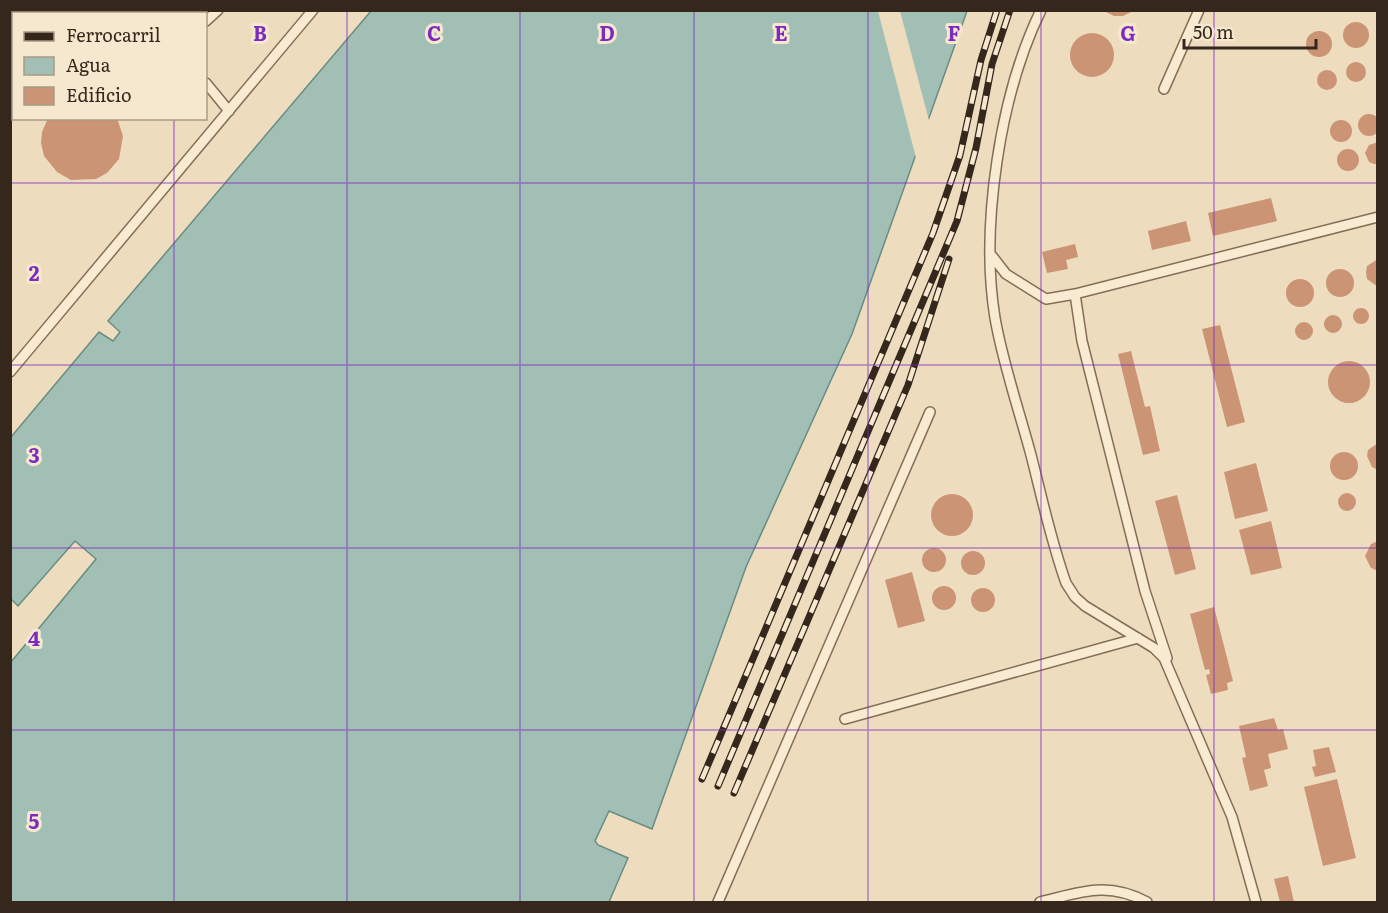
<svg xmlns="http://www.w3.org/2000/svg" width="1388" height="913" viewBox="0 0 1388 913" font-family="Literata,serif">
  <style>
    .water { fill: #a2bfb5; stroke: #698c82; stroke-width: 1.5 }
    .pier { fill: #edddbe }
    .building { fill: #cb9474 }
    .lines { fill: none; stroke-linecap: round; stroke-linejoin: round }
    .lane-casing { stroke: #856e57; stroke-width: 12 }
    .lane { stroke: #f8ebd1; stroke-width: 9 }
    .rail-casing { stroke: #35271c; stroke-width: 7 }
    .rail { stroke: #f5e8ce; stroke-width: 4.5; stroke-dasharray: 14; stroke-linecap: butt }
    .grid { fill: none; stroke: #7b2cbf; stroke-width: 1.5; stroke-opacity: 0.55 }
    .grid-label { font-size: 20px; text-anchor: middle; font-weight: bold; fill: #7b2cbf; stroke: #f5e8ce; stroke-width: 6; stroke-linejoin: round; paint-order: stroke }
  </style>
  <rect width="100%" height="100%" fill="#edddbe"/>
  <path class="water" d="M371 11H967L852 334 746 567 652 829 609 811 595 841 598 845 628 858 609 902H11V662L96 559 75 541 18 606 11 599V437L99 332 113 341 120 332 108 321Z"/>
  <path class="pier" d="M878 11H900L930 124 917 162Z"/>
  <path class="building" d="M10 10H31L37 14H14V88L10 87Z
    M1102 10H1135L1123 16H1114Z
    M1343 35a13 13 0 1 1 26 0a13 13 0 1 1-26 0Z
    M1306 44a13 13 0 1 1 26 0a13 13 0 1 1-26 0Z
    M1070 55a22 22 0 1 1 44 0a22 22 0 1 1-44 0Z
    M1346 72a10 10 0 1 1 20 0a10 10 0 1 1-20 0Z
    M1317 80a10 10 0 1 1 20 0a10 10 0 1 1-20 0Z
    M1358 125a11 11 0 1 1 22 0a11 11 0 1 1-22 0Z
    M48 118H117L123 136 119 159 107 173 96 179 71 180 57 172 44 156 41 143 42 132Z
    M1330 131a11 11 0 1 1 22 0a11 11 0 1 1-22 0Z
    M1378 142V164H1374L1369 162 1365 153 1369 145Z
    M1337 160a11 11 0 1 1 22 0a11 11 0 1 1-22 0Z
    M1271 198 1277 221 1213 236 1208 213Z
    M1186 221 1191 241 1152 250 1148 231Z
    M1075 244 1078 257 1066 260 1068 269 1047 273 1042 252Z
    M1378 259V287L1367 279 1366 272 1367 266Z
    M1326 283a14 14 0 1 1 28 0a14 14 0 1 1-28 0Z
    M1286 293a14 14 0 1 1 28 0a14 14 0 1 1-28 0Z
    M1353 316a8 8 0 1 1 16 0a8 8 0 1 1-16 0Z
    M1324 324a9 9 0 1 1 18 0a9 9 0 1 1-18 0Z
    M1295 331a9 9 0 1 1 18 0a9 9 0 1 1-18 0Z
    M1220 325 1245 422 1227 427 1202 329Z
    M1131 351 1145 407 1150 406 1160 451 1143 455 1118 354Z
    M1328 382a21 21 0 1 1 42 0a21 21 0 1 1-42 0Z
    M1378 443V470L1372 467 1367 456 1368 450Z
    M1330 466a14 14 0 1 1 28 0a14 14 0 1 1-28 0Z
    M1256 463 1268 511 1235 519 1224 472Z
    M1338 502a9 9 0 1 1 18 0a9 9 0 1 1-18 0Z
    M931 515a21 21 0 1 1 42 0a21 21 0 1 1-42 0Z
    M1177 495 1196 569 1175 575 1155 501Z
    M1271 521 1282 568 1251 575 1239 530Z
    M1378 541V571L1371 568 1365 556 1371 544Z
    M922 560a12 12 0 1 1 24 0a12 12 0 1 1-24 0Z
    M961 563a12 12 0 1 1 24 0a12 12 0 1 1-24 0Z
    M912 572 925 621 898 628 885 580Z
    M932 598a12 12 0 1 1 24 0a12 12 0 1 1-24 0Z
    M971 600a12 12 0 1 1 24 0a12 12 0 1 1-24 0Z
    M1214 607 1233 681 1227 683 1228 690 1211 694 1206 675 1210 674 1209 669 1205 670 1190 614Z
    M1274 718 1278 730 1283 729 1288 749 1268 754 1271 768 1264 770 1268 786 1250 791 1242 758 1246 757 1239 726Z
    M1329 747 1336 772 1315 777 1312 767 1316 766 1313 750Z
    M1337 779 1356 858 1323 866 1304 787Z
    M1288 876 1294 902H1280L1274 879Z"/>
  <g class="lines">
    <defs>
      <path id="lane" d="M82 10 84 14
        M1041 10C1000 94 980 226 995 318 1003 364 1019 410 1031 455 1042 498 1051 541 1066 583L1075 597 1085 606 1154 648 1164 658 1232 817 1256 902
        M206 21 218 10
        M206 83 229 111
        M1164 89 1199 10
        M992 256 1006 274 1046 299 1075 294
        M10 372 313 10
        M1167 658 1145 591 1082 341 1075 294 1378 217
        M845 719 1138 638
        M718 902 930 412
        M1040 902C1082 892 1107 881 1147 902"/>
    </defs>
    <use href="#lane" class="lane-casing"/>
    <use href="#lane" class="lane"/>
    <defs>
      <path id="rail" d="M702 779 933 233 960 155 981 60 997 10
        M718 786 957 221 976 148 992 64 1010 10
        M734 793 908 385 949 259"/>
    </defs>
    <use href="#rail" class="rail-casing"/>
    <use href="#rail" class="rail"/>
  </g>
  <path class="grid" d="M174 10V14M347 10V902M520 10V902M694 10V902M868 10V902M1041 10V902M1214 10V902M174 118V902M10 183H1378M10 365H1378M10 548H1378M10 730H1378"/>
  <g class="grid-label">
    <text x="260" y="41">B</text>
    <text x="434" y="41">C</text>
    <text x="607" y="41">D</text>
    <text x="781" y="41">E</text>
    <text x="954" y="41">F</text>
    <text x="1128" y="41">G</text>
    <text x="34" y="281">2</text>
    <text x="34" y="463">3</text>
    <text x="34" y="646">4</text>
    <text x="34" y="829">5</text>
  </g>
  <rect width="1388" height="913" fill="none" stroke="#35271c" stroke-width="24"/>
  <rect x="12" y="12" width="195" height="108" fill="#f5e8ce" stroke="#a89b87" stroke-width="1.5"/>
  <rect x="24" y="32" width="30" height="9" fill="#35271c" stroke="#a89b87" stroke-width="1.5"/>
  <text x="66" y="42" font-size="18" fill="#35271c">Ferrocarril</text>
  <rect x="24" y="57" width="30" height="18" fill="#a2bfb5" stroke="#a89b87" stroke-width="1.5"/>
  <text x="66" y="72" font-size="18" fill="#35271c">Agua</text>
  <rect x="24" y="87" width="30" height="18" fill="#cb9474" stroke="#a89b87" stroke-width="1.5"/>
  <text x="66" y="102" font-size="18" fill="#35271c">Edificio</text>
  <path d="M1184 39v9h132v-9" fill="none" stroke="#35271c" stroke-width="3"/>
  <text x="1193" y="39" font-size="18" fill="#35271c" stroke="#f5e8ce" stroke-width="4.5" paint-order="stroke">50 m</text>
</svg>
